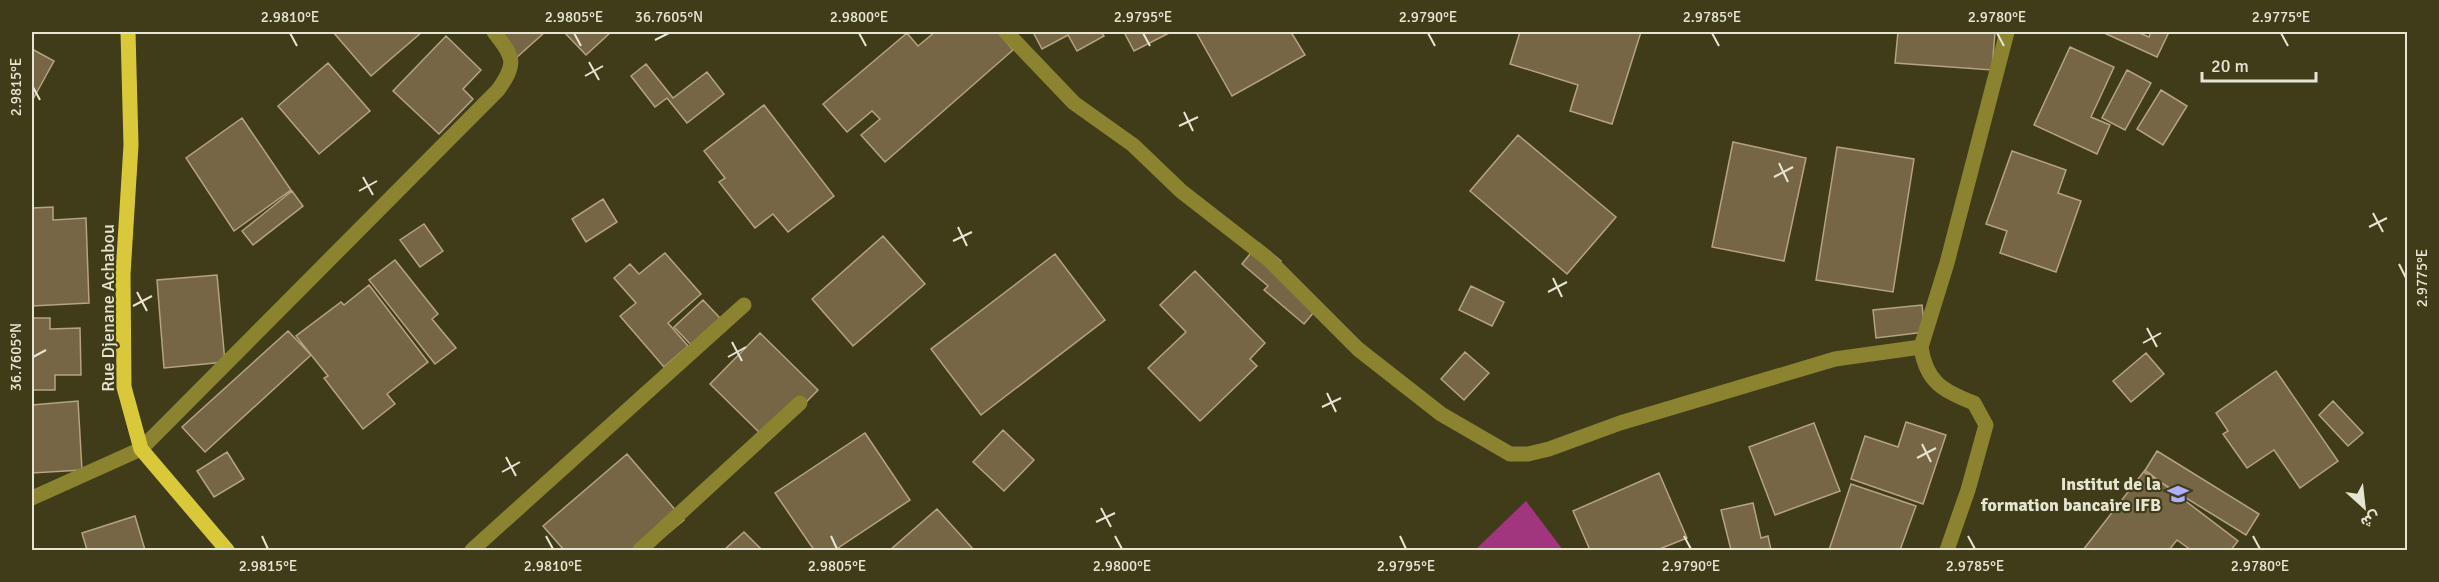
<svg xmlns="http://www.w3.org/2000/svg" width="2439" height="582" viewBox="0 0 2439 582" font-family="Signika,Vazirmatn,sans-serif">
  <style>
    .green { fill: #a1357e }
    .building { fill: #776646; stroke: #b5a381; stroke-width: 1.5 }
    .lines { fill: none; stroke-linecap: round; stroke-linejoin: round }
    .minor { stroke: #8c8331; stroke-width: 15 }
    .major { stroke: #d9c93a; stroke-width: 15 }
    .ticks { fill: none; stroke: #e6e5d1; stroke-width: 2 }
    .labels { text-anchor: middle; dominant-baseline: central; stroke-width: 4.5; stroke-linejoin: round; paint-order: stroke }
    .street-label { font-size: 18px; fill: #e6e5d1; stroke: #403c1a }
    .poi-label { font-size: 18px; font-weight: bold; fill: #e6e5d1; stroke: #403c1a; text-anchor: end }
    .neatline { fill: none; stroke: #e6e5d1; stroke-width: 2 }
    .ticks-label { font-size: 15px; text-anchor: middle; fill: #e6e5d1 }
  </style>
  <rect width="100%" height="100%" fill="#403c1a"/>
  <path class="green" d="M1526 501 1563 550H1475Z"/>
  <path class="building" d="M333 32H422L371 76Z
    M492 32H545L516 58Z
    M564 32H611L586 55Z
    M935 32H998L1013 50 885 162 861 135 880 119 872 111 847 132 823 104 907 33 918 46Z
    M1033 32H1101L1104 36 1077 51 1068 35 1042 49Z
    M1124 32H1171L1134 51Z
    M1196 32H1291L1305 55 1232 96Z
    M1520 32H1641L1612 124 1570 111 1578 85 1510 64Z
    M1898 32H1995L1992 70 1895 63Z
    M2102 32H2137L2149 37 2151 32H2169L2157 57Z
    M446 36 481 70 463 89 473 99 439 134 393 91Z
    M2070 47 2114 67 2091 117 2110 125 2097 154 2034 125Z
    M32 49 54 61 32 101Z
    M328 63 370 111 319 154 278 106Z
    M646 64 673 98 707 72 724 94 687 123 667 98 655 107 631 76Z
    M2127 70 2151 83 2125 130 2102 118Z
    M2161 90 2187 106 2163 145 2137 129Z
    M764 105 834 196 788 232 773 214 755 228 719 182 725 178 704 151Z
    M242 118 291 190 234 231 186 158Z
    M1518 135 1616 217 1567 274 1470 191Z
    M1733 142 1806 158 1784 261 1712 247Z
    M1837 147 1914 159 1893 292 1816 280Z
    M2012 151 2066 170 2058 193 2081 201 2056 272 2000 253 2007 231 1986 224Z
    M292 191 303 206 253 245 242 231Z
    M603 199 617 222 586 242 572 219Z
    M53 207V220L86 218 89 303 32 306V208Z
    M424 224 443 251 420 267 400 240Z
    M883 236 925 284 853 346 812 299Z
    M1259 243 1281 261 1275 268 1319 306 1304 324 1264 290 1268 286 1242 264Z
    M665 253 701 294 668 323 688 346 664 367 620 316 636 303 614 278 630 264 639 274Z
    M1055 254 1105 320 981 415 931 349Z
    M395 260 438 314 432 319 456 348 435 364 369 280Z
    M1195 271 1265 343 1250 359 1257 366 1200 421 1148 368 1186 332 1160 305Z
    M217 275 225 362 164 368 157 280Z
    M369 285 428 362 387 394 395 404 363 429 324 378 328 376 296 336 341 302 344 305Z
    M1471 286 1504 302 1492 326 1459 310Z
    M703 300 720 318 692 346 674 327Z
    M1922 305 1925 332 1876 338 1873 310Z
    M32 318H50V329L80 328 81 375H55V390H32Z
    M288 331 311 355 205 452 182 427Z
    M760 333 818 390 768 441 710 384Z
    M1465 352 1489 373 1464 400 1441 379Z
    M2146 353 2164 374 2131 402 2113 381Z
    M2276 371 2338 461 2300 488 2274 450 2247 468 2223 434 2228 431 2216 413Z
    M78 401 82 470 32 473V405Z
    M2333 401 2363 433 2348 446 2319 415Z
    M1906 422 1946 435 1923 504 1851 479 1865 436 1898 447Z
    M1814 423 1840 491 1775 515 1749 447Z
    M1003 430 1034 460 1004 491 973 462Z
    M865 433 910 500 835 550H814L775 493Z
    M2157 451 2259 514 2246 535 2144 472Z
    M227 452 244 479 214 497 197 471Z
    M627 454 684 520 648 550H564L543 526Z
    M2145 470 2238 541 2231 550H2191L2177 540 2169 550H2083Z
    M1659 473 1687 538 1657 550H1590L1573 511Z
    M1851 484 1916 506 1900 550H1829Z
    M1753 503 1761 538 1768 536 1771 550H1731L1721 510Z
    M937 509 974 550H890Z
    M135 516 145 550H87L82 533Z
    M744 532 762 550H724Z"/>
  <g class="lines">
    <path class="minor" d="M1006 32 1074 103 1133 145 1181 191 1267 258 1358 349 1441 414 1510 454H1528L1549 449 1620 423 1835 359 1921 347C1926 382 1943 391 1974 403L1986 425 1968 490 1947 550
      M1921 347 1947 263 2007 32
      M32 498 141 449 498 90C518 62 513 57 494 32
      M472 550 744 305
      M640 550 800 403"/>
    <path class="major" d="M128 32 131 145 123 274 124 387 141 449 227 550"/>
  </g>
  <path class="ticks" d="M290 33 297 46M574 33 581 46M859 33 866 46M1143 33 1150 46M1428 33 1435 46M1712 33 1719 46M1997 33 2004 46M2281 33 2288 46M655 40 669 33M589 62 599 80M585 76 603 66M33 87 40 100M1184 112 1193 131M1179 126 1198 117M1779 163 1788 182M363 177 373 195M1774 177 1793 167M359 191 377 181M2373 213 2383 232M958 227 967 246M2369 227 2387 218M953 241 972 232M2399 264 2406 278M1553 278 1562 297M137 292 147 311M1548 292 1567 282M133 306 152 296M2147 328 2157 347M732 342 742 361M2143 343 2161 333M33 357 46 350M728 357 746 347M1327 393 1336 412M1322 407 1341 398M1922 444 1931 462M506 457 516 476M1917 458 1936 448M502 472 520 462M1101 508 1111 527M1096 522 1115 513M262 536 268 549M546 536 553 549M831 536 837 549M1115 536 1122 549M1400 536 1406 549M1684 536 1691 549M1968 536 1975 549M2253 536 2260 549"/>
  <defs>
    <symbol id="school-bare" viewBox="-9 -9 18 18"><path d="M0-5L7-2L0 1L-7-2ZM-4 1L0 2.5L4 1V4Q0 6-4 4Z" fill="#adaffb" stroke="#403c1a" stroke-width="2.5" paint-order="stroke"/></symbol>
  </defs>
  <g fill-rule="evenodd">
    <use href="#school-bare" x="2163" y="479" width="30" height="30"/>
  </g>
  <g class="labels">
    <g class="street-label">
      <text transform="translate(108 308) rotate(-90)">Rue Djenane Achabou</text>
    </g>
    <g class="poi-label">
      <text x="2161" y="484">Institut de la<tspan x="2161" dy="21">formation bancaire IFB</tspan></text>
    </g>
  </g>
  <rect width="2439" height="582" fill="none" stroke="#403c1a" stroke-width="66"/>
  <g transform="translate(2364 507) rotate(153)" stroke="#403c1a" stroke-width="4.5" paint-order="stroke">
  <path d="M0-4.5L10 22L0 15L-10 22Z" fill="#e6e5d1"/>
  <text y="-9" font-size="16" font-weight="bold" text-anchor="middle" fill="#e6e5d1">ش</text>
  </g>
  <path d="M2202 72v9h114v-9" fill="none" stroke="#e6e5d1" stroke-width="3"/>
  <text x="2211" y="72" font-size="18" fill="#e6e5d1" stroke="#403c1a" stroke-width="4.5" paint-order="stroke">20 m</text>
  <rect x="33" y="33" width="2373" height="516" class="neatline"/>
  <g class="ticks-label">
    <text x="290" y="22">2.9810°E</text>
    <text x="574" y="22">2.9805°E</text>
    <text x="669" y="22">36.7605°N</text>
    <text x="859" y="22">2.9800°E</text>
    <text x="1143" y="22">2.9795°E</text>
    <text x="1428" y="22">2.9790°E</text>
    <text x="1712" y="22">2.9785°E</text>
    <text x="1997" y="22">2.9780°E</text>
    <text x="2281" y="22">2.9775°E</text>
    <text transform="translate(16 87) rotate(-90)" y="5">2.9815°E</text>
    <text transform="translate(2422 278) rotate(-90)" y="5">2.9775°E</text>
    <text transform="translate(16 357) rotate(-90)" y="5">36.7605°N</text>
    <text x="268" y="571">2.9815°E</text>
    <text x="553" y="571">2.9810°E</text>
    <text x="837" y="571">2.9805°E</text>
    <text x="1122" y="571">2.9800°E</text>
    <text x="1406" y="571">2.9795°E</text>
    <text x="1691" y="571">2.9790°E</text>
    <text x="1975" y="571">2.9785°E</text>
    <text x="2260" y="571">2.9780°E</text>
  </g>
</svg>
